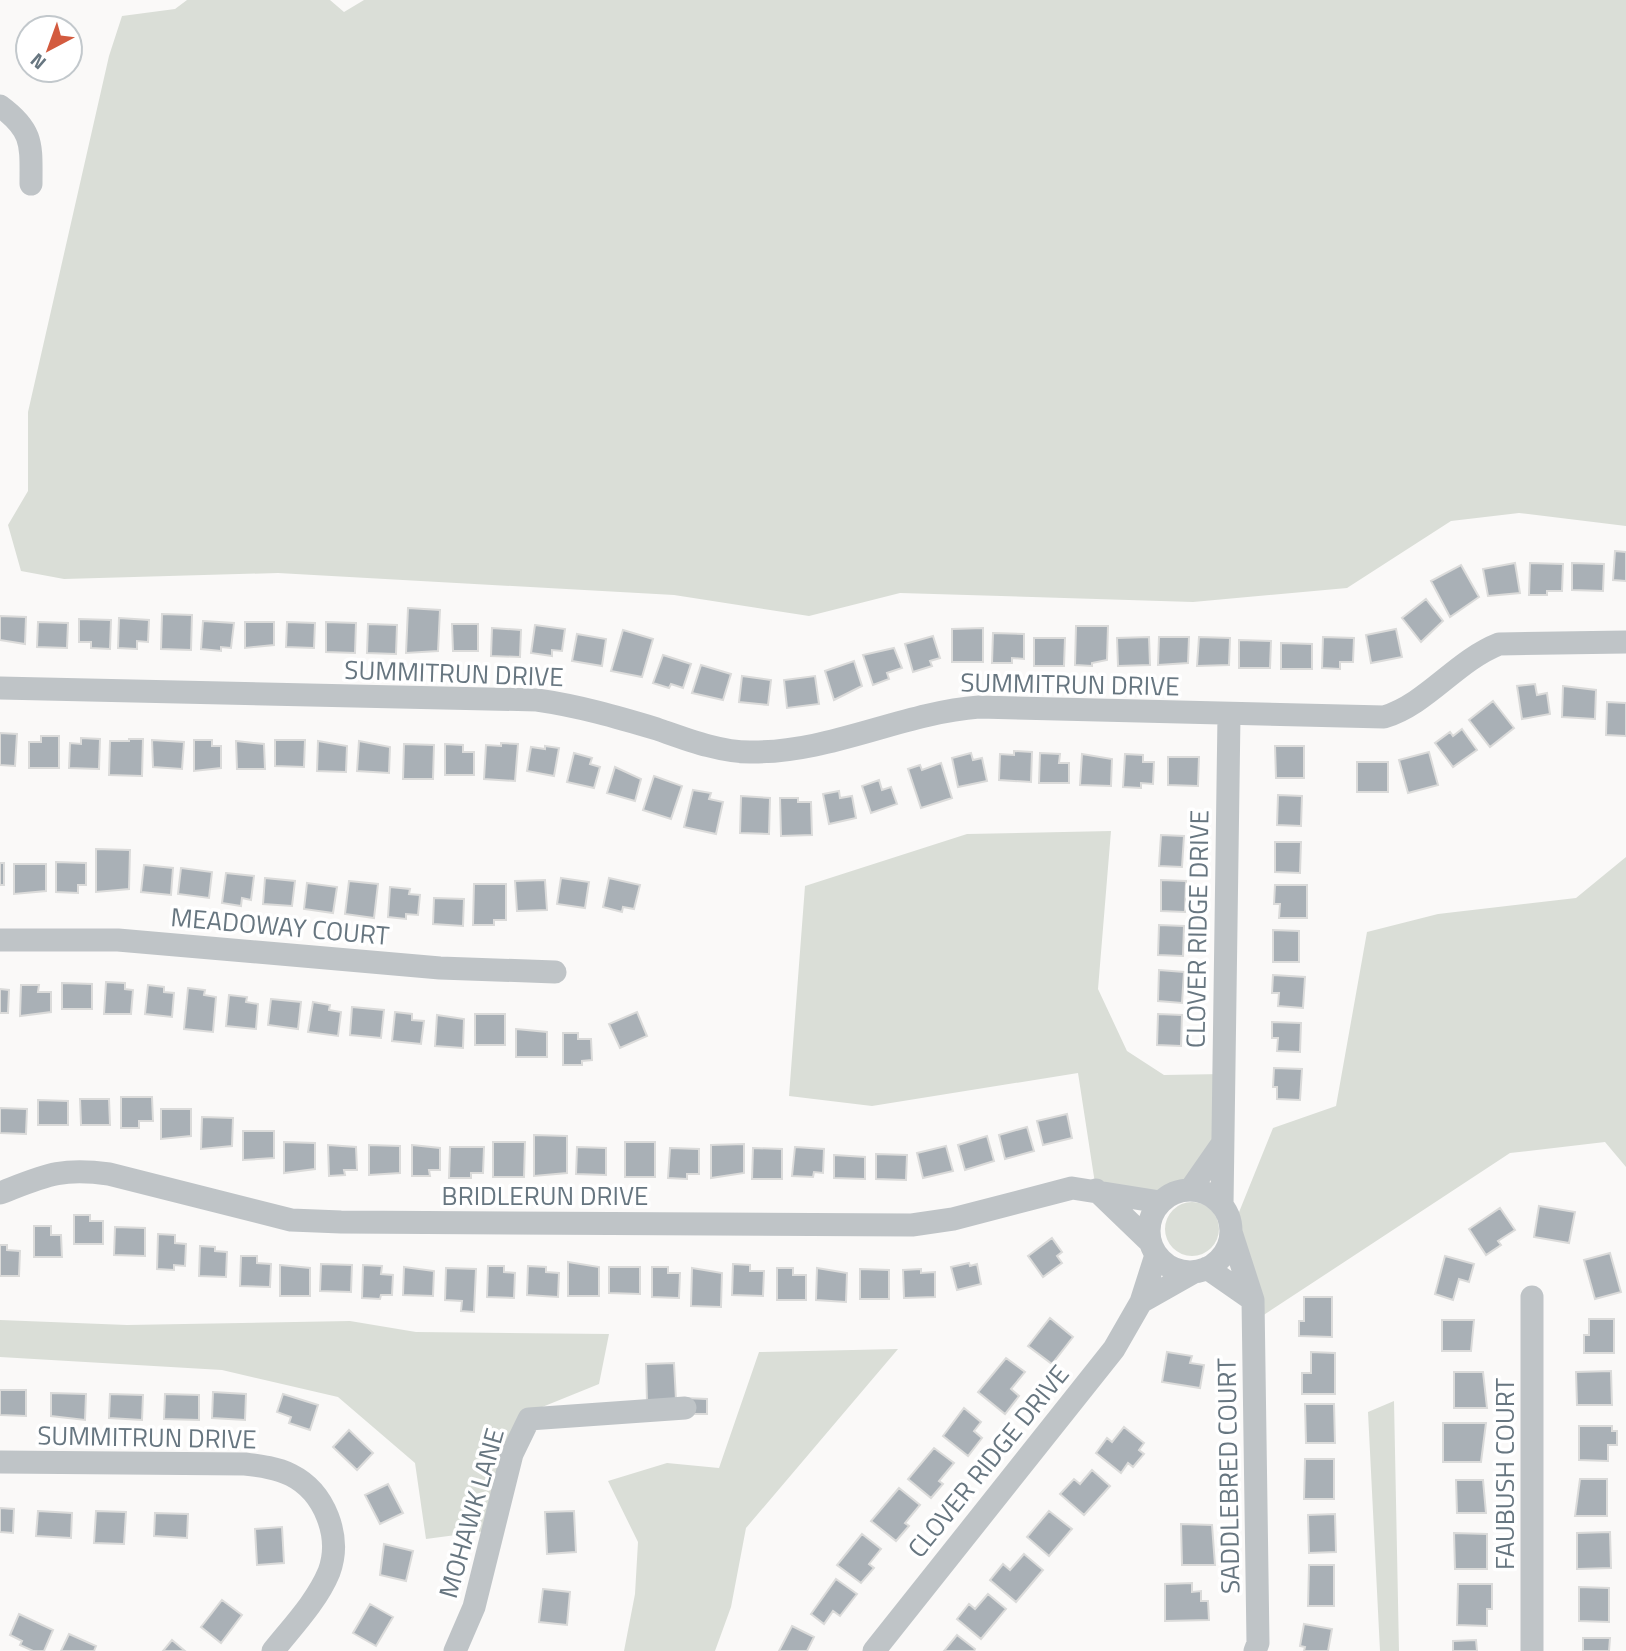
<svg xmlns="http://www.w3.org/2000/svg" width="1626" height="1651" viewBox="0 0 1626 1651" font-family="'Titillium Web',sans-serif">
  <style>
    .green { fill: #daded7 }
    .building { fill: #a9b0b6; stroke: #dbdbda; stroke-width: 2 }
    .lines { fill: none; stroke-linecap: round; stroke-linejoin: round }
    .minor { stroke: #bfc4c7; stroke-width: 23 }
    .labels { text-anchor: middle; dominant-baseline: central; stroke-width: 7; stroke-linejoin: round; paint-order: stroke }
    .street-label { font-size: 26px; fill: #677680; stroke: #fff }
  </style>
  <rect width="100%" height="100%" fill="#faf9f8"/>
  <path class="green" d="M187 0H330L344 12 364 0H1626V526L1519 513 1451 521 1347 588 1193 602 900 593 809 616 674 595 278 573 64 579 21 571 8 525 28 491V412L109 56 122 16 175 9Z
    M1111 831 1098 989 1127 1051 1164 1075 1223 1074 1222 1144 1190 1190 1176 1192 1160 1202 1096 1190 1078 1073 872 1106 789 1096 805 886 967 834Z
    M1626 857V1167L1605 1142 1510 1153 1253 1322 1231 1232 1273 1128 1336 1106 1367 932 1438 914 1576 898Z
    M1165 1229a27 27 0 1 1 54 0a27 27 0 1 1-54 0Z
    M0 1320 127 1325 350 1321 416 1332 609 1334 599 1384 520 1416 486 1531 426 1539 415 1463 338 1397 222 1370 0 1357Z
    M898 1349 746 1528 731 1607 715 1651H624L635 1594 638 1542 608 1481 667 1463 719 1468 759 1352Z
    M1394 1401 1399 1651H1380L1368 1412Z"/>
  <path class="building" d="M1615 551 1626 552V581L1613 580Z
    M1515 563 1520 593 1488 596 1483 569Z
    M1530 563 1563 564 1562 591H1547V595H1529Z
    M1572 563 1604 564 1603 591 1572 590Z
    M1461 565 1479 597 1450 617 1431 581Z
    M1426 599 1443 621 1421 642 1402 618Z
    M408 608 440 610 438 651 406 653Z
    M162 614 192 615 191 650 161 649Z
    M0 616 26 617 25 644 0 640Z
    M119 618 149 620 148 642 137 641V649L118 648Z
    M79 619 111 620 110 649 91 648V642H79Z
    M203 621 234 623 231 648 221 647V651L201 649Z
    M38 622 68 623 67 648 37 647Z
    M245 622H274V645L245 648Z
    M287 622 315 623 314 648 286 647Z
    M326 622 356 623 355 653 326 652Z
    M368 624 397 625 396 654 367 653Z
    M452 624H478V651H453Z
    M535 625 565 629 562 651 552 650V656L531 653Z
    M1076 626H1108L1107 660 1092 663V666L1075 665Z
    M492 628 521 630 520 657 491 656Z
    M983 628V662H952V629Z
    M1396 629 1402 657 1371 663 1366 635Z
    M623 630 653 639 642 677 611 671Z
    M993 633 1024 634V659L1012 658V663H992Z
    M577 634 606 639 602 666 572 661Z
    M933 636 940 658 930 661 932 666 913 672 905 644Z
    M1149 637 1150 665 1118 666 1117 638Z
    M1159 637H1189L1188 663 1158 665Z
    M1199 637 1230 638 1229 665 1197 666Z
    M1323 637 1354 638 1353 662H1340V669L1322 668Z
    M1034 638H1065L1064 666H1034Z
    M1239 640 1271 641 1270 668H1239Z
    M1281 643 1312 644V669H1281Z
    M894 648 902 668 887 673 889 679 873 685 863 655Z
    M663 655 691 664 683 688 671 684 669 688 653 683Z
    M854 661 862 686 834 700 825 671Z
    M701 665 731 674 723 700 692 693Z
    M742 676 771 680 768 705 739 702Z
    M815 676 819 704 787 708 784 680Z
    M1535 684 1537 695 1547 693 1550 714 1522 719 1517 686Z
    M1563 686 1596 690 1595 719 1562 717Z
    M1493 701 1514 728 1490 747 1469 720Z
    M1607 702 1626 703V736L1606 735Z
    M1462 729 1477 750 1453 767 1435 743 1450 732 1453 736Z
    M0 733 17 734 15 766 0 765Z
    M41 736H59V768H29V742H41Z
    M81 738 100 739 99 769 69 768 70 743 81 744Z
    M129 739H143L142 776 109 775 110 741H129Z
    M152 740 184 742 182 769 153 767Z
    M194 740H212V746H221V768L194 771Z
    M275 740H305L304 767 275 766Z
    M236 741 264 744 265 769H237Z
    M318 741 347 746 346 772 317 771Z
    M359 741 390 747 389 773 357 771Z
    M501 743 518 744 515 781 484 779 486 745 501 746Z
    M404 744 434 745 433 779H403Z
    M445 744 463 745V752H474V775H445Z
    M545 746 559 748 554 776 527 771 531 747 545 749Z
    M1275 746H1304V778H1276Z
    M1014 751 1032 752 1031 782 999 780 1000 754 1014 755Z
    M1429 752 1438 785 1408 793 1399 760Z
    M574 753 592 758 590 764 600 767 594 788 567 782Z
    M971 753 973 760 982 758 987 781 958 787 952 758Z
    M1040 753 1060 754 1059 763H1069V783H1039Z
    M1082 754 1112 759 1111 786 1080 785Z
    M1125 754 1143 755V762H1154L1153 784 1141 783V788L1123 787Z
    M1168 757H1199L1198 786 1168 785Z
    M1357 762H1388V792H1357Z
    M941 763 952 798 921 808 908 769 920 765 922 770Z
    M615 767 641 779 635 801 607 793Z
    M654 776 682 786 671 819 643 810Z
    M879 780 882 790 891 787 897 804 871 813 862 786Z
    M693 790 711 793 709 799 723 802 716 834 684 827Z
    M839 791 840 798 852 796 856 818 829 824 823 794Z
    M1278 795 1302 796 1301 826 1277 825Z
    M741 796 770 798 769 834 740 833Z
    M780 798H798V802H811L812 835 781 836Z
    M1161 835 1184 836 1182 867 1159 866Z
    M1275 842H1301L1300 873 1275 872Z
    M96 849 130 850 129 889 96 892Z
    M56 862 86 863V885H78V893L56 892Z
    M0 863H4V885H0Z
    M14 864H46V891L14 894Z
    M144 865 173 868 171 895 141 892Z
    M181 868 212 872 209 898 178 894Z
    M226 873 254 876 251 900 242 898 241 906 222 903Z
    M265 878 295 881 292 906 263 904Z
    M561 878 589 882 585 908 557 904Z
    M609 878 640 885 634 909 623 907 622 912 603 907Z
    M545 880 547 910 517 911 515 881Z
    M1161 880 1186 881 1185 912 1161 911Z
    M349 881 378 884 374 918 345 914Z
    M307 883 337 887 333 913 304 909Z
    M474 884H506V920H494V925H473Z
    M1275 885H1307V918H1279L1280 904H1274Z
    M390 887 410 889 409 894 420 895 418 915 406 914V919L388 917Z
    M434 898 464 899 463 926 433 924Z
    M1159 925 1184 926 1183 956 1158 955Z
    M1273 930 1299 931V962H1273Z
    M1159 970 1184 972 1182 1003 1158 1001Z
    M1273 975 1305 977 1303 1008 1278 1006 1279 993H1272Z
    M106 982 125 983V989L133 990 131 1014H104Z
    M62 983 92 984V1009H62Z
    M21 985H39L38 992H51V1012L20 1016Z
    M148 985 164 987V992L174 993 172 1017 145 1014Z
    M188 988 205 990 204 995 216 997 213 1032 184 1029Z
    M0 989 9 990 8 1013H0Z
    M229 995 247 997 246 1002 258 1004 256 1029 226 1026Z
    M271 999 301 1002 298 1029 268 1025Z
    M313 1002 330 1005 329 1010 341 1012 338 1036 308 1032Z
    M352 1007 384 1010 381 1038 350 1035Z
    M395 1012 412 1014V1020L424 1021 421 1044 392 1041Z
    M637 1012 647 1036 620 1048 609 1024Z
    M475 1014H505V1045H475Z
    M1158 1014 1182 1015 1181 1046 1157 1045Z
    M437 1015 464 1019 463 1048 435 1046Z
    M1272 1022 1301 1023 1300 1052 1277 1051 1278 1038H1272Z
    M516 1029 547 1032V1057H516Z
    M563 1033H578V1039H591L592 1060 582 1061V1065H563Z
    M1274 1068 1302 1069 1300 1100 1277 1099V1087H1273Z
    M121 1097H152L153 1121H139V1128H121Z
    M80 1099H109L110 1125H81Z
    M38 1100 68 1101V1125H38Z
    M0 1108 27 1109 26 1134 0 1133Z
    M161 1109H191V1136L161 1139Z
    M1067 1114 1072 1138 1043 1145 1037 1121Z
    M202 1117 233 1118 232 1146 201 1149Z
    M1027 1127 1034 1151 1005 1159 999 1135Z
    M243 1131H274V1158L243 1160Z
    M534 1135 567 1136V1173L534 1176Z
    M987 1136 994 1161 965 1170 958 1145Z
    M284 1142 315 1143V1169L284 1173Z
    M493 1142H525L524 1177H493Z
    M625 1142H655V1177H625Z
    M744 1144V1173L711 1178V1145Z
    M328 1145 356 1147 357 1170H344L345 1175 329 1176Z
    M369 1145 400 1146V1173L369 1175Z
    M412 1145 440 1148V1170H429L430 1176H412Z
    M946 1146 953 1171 923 1178 917 1153Z
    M450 1147H484L483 1173H471V1178H449Z
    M577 1147 606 1148V1175L576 1174Z
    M795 1147 824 1149 823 1173 814 1172 813 1177 792 1176Z
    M670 1148 699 1149V1174H687V1179L668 1178Z
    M753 1148 782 1149V1179H752Z
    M876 1154 907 1155 906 1180 876 1179Z
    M834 1155 865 1157V1179L834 1178Z
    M1539 1206 1575 1212 1569 1243 1534 1237Z
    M1500 1208 1515 1230 1498 1241 1501 1245 1486 1255 1469 1229Z
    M74 1215H90V1221H103V1244H74Z
    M34 1226H51V1235H61L62 1257H34Z
    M115 1227 145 1228V1256L114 1255Z
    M158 1234 175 1235V1243L186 1244 185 1266 174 1265V1270L157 1269Z
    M1052 1238 1062 1252 1057 1256 1062 1263 1043 1277 1028 1256Z
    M0 1245H7V1250L20 1251 19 1276H0Z
    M200 1246 215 1247V1251L227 1252 226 1277 199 1276Z
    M1610 1253 1621 1292 1595 1299 1584 1260Z
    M241 1256H257V1263L271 1264 270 1287 240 1286Z
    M1445 1256 1474 1264 1469 1282 1459 1279 1453 1300 1435 1294Z
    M568 1262 599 1267V1296H568Z
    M969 1263 970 1266 977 1264 981 1284 957 1290 951 1267Z
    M321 1264 352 1265 351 1292 320 1291Z
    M733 1264 750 1265V1271H764L763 1296 732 1295Z
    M280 1265 310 1268V1296H280Z
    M363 1265 382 1266 381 1274 393 1275 392 1295H381L380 1299 362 1298Z
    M488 1266H504V1272L515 1273 514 1298 487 1297Z
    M528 1266 546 1267V1272L559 1273 558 1297 527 1295Z
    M404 1267 434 1271 433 1296 403 1295Z
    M609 1267H640V1294L609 1293Z
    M652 1267H668V1273H680L679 1298 652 1297Z
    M446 1268 476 1269 474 1312 461 1311 462 1301 445 1300Z
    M692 1268 722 1273 721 1307 691 1306Z
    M777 1268H793V1275H806V1300H777Z
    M817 1268 847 1273 846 1302 816 1300Z
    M860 1269 889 1270V1299H860Z
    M921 1269V1273L935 1272V1297L904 1298 903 1270Z
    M1304 1297H1332V1337L1299 1336V1321H1304Z
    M1050 1318 1073 1337 1052 1364 1028 1346Z
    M1589 1319H1614V1353H1584V1335H1589Z
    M1442 1320H1474L1471 1351H1442Z
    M1167 1352 1192 1356 1190 1363 1204 1365 1200 1388 1162 1382Z
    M1311 1352 1335 1353V1394H1302V1373H1311Z
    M1006 1358 1025 1372 1011 1389 1019 1396 1005 1414 978 1392Z
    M674 1363 676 1400 647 1402 646 1364Z
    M1611 1371 1612 1405H1577L1576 1372Z
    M1454 1372H1483L1487 1408H1454Z
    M0 1390H26V1416L0 1415Z
    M213 1392 246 1394 245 1420 212 1418Z
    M51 1393 86 1394 85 1420 51 1416Z
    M110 1394 143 1395 142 1420 109 1418Z
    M165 1394 199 1395V1420L164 1419Z
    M283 1394 318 1405 310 1430 289 1423 291 1417 277 1412Z
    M685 1398 707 1399V1414H685Z
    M1305 1404H1334L1335 1443H1306Z
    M964 1408 981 1422 974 1431 982 1438 968 1456 943 1436Z
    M1443 1423H1486L1481 1462H1443Z
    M1579 1426H1612V1431H1617V1445H1608V1461L1579 1460Z
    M1124 1427 1144 1443 1139 1450 1144 1454 1133 1467 1128 1463 1121 1473 1096 1453 1107 1438 1112 1442Z
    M349 1430 373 1453 357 1470 333 1447Z
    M934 1448 954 1463 939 1481 943 1484 931 1498 908 1479Z
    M1305 1459H1334V1499H1304Z
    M1092 1470 1110 1486 1084 1515 1060 1494 1074 1479 1080 1484Z
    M1580 1479H1607V1516H1575Z
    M1456 1480H1483L1486 1513H1457Z
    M388 1484 403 1513 380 1524 365 1495Z
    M899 1488 920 1505 905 1523 909 1526 896 1541 871 1521Z
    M0 1508 14 1509 13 1533 0 1532Z
    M38 1511 72 1513 71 1538 36 1536Z
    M96 1511 126 1512 124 1544 94 1543Z
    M574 1511 576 1552 547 1554 545 1512Z
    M1049 1511 1072 1529 1049 1556 1027 1537Z
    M155 1513 188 1514 187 1538 154 1536Z
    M1335 1514 1336 1552 1309 1553 1308 1515Z
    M1181 1524 1212 1525 1215 1565H1182Z
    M282 1527 284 1563 257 1565 255 1529Z
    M1610 1532 1611 1568 1577 1569V1533Z
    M1454 1533 1487 1534V1569H1455Z
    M862 1534 881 1549 869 1564 874 1568 861 1583 837 1565Z
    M384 1544 413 1551 406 1581 380 1575Z
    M1024 1554 1043 1570 1016 1602 990 1580 1003 1564 1010 1570Z
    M1309 1565H1334V1606H1308Z
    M836 1579 857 1594 840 1616 833 1611 824 1624 811 1614Z
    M1192 1583V1592L1201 1591V1601H1208L1209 1620 1165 1621V1584Z
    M1458 1584H1492V1609H1487V1626L1457 1625Z
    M1579 1587 1609 1588V1622L1579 1621Z
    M543 1589 570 1592 567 1625 539 1622Z
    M988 1594 1006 1609 981 1639 957 1619 969 1604 975 1609Z
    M222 1600 242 1615 221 1643 201 1627Z
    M370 1604 393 1617 376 1646 353 1633Z
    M19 1614 53 1630 44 1651H33L20 1645 22 1641 10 1635Z
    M1304 1624 1332 1629 1328 1651H1304L1305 1647 1300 1646Z
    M792 1626 814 1637 807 1651H779Z
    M69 1634 96 1646 94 1651H61Z
    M957 1635 975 1649 974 1651H944Z
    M1583 1638H1610L1609 1651H1583Z
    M172 1640 185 1651H163Z
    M1476 1640 1477 1651H1453V1641Z"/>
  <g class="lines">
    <path class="minor" d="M0 106C34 131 31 145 31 184
      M0 688 537 700C579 706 617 717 657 729 686 739 719 752 750 752 830 753 901 713 979 707L1384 717C1427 704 1456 661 1499 644L1626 642
      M0 940H118L440 968 555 972
      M1096 1190 1150 1242
      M1190 1190 1222 1144
      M1149 1231a41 41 0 1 1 82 0a41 41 0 1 1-82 0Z
      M0 1193C44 1176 60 1167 109 1174L291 1220 341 1222 912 1225 953 1219 1072 1188 1160 1202
      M1222 1205 1229 715
      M1231 1232 1253 1300 1258 1643 1255 1651
      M1207 1268 1253 1300
      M1532 1297V1651
      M1141 1302 1194 1272
      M0 1462 245 1464C261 1466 277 1468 291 1475 325 1492 342 1537 329 1572 317 1601 293 1626 273 1651
      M455 1651 474 1607 512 1454 529 1419 685 1408
      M874 1651 1114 1349 1141 1302 1156 1255"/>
  </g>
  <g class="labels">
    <g class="street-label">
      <text transform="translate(454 673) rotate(2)">SUMMITRUN DRIVE</text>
      <text transform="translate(1070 684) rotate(1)">SUMMITRUN DRIVE</text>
      <text transform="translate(280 926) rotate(5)">MEADOWAY COURT</text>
      <text transform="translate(1197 929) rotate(-89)">CLOVER RIDGE DRIVE</text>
      <text x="545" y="1195">BRIDLERUN DRIVE</text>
      <text transform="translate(147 1437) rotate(1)">SUMMITRUN DRIVE</text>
      <text transform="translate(988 1461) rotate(-51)">CLOVER RIDGE DRIVE</text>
      <text transform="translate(1504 1474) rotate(-90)">FAUBUSH COURT</text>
      <text transform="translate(1228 1476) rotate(-91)">SADDLEBRED COURT</text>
      <text transform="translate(471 1513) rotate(-74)">MOHAWK LANE</text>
    </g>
  </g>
  <g transform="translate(49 49) rotate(221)"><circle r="33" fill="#ffffff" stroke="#c2c8cc" stroke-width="2"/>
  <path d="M0-5L12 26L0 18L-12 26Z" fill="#d35b3f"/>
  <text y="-10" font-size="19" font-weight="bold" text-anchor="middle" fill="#677680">N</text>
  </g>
</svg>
